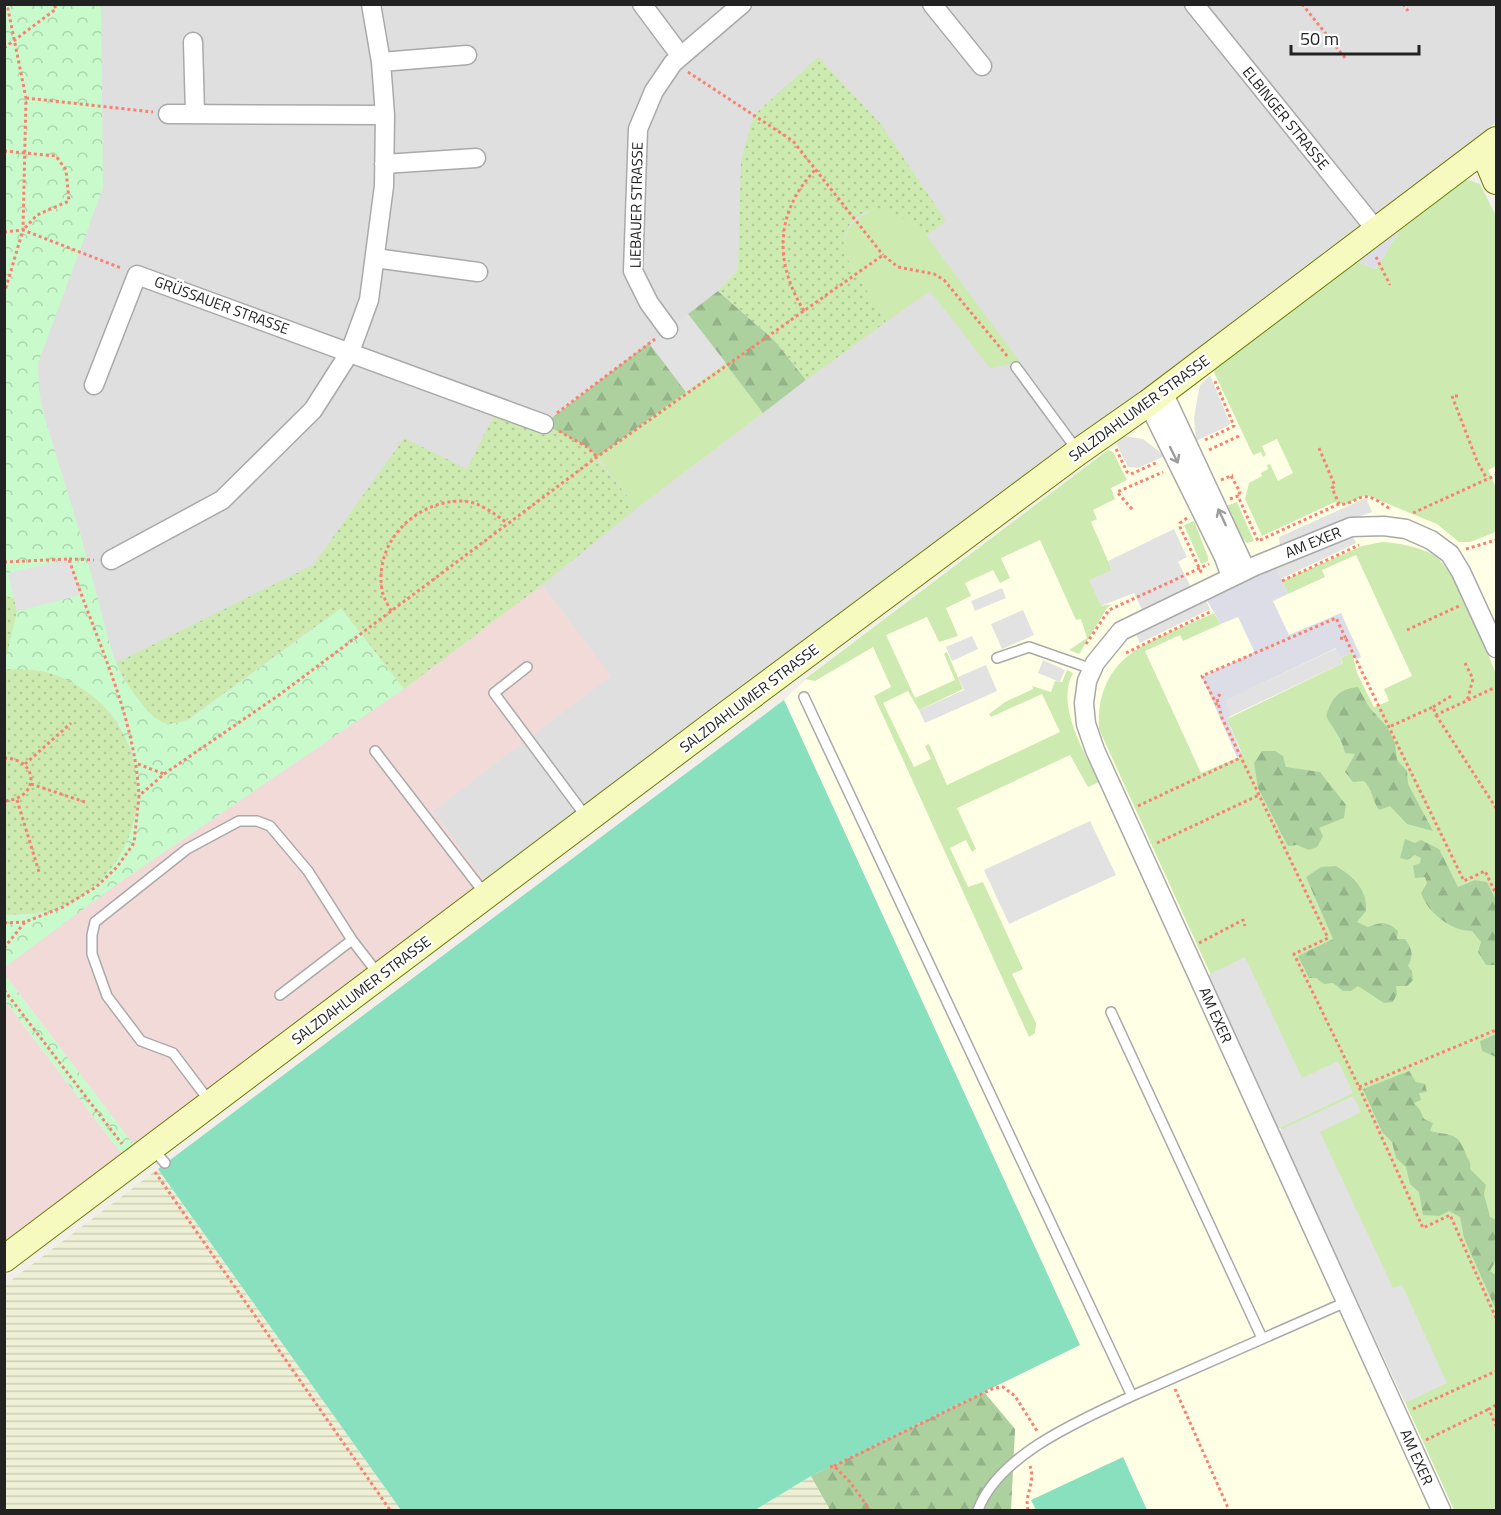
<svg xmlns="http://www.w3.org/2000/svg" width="1501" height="1515" viewBox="0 0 1501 1515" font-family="'Titillium Web',sans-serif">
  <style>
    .residential { fill: #e0dfdf }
    .commercial { fill: #f2dad9 }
    .education { fill: #ffffe5 }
    .farmland { fill: url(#farmland-rules) }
    .grass { fill: #cdebb0 }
    .forest { fill: url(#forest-firs) }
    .park { fill: url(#park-crowns) }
    .garden { fill: url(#garden-dots) }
    .pitch { fill: #88e0be }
    .parking { fill: #e2e2e2 }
    .plaza { fill: #dddde8 }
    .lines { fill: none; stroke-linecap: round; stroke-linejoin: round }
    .lane-casing { stroke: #a9a9a9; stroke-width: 12 }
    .street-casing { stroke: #a9a9a9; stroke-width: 21 }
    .secondary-casing { stroke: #707d05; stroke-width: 28 }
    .path { stroke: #fa8072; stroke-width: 3; stroke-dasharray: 3 3; stroke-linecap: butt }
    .lane { stroke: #fff; stroke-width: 9 }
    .street { stroke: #fff; stroke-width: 18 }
    .secondary { stroke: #f7fabf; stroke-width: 26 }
    .oneway { stroke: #9c9c9c }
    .labels { text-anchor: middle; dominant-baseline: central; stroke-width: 4.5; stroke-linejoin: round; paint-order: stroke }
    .street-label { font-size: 15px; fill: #222; stroke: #fff }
  </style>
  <defs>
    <pattern id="farmland-rules" width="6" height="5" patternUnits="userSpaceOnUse" patternTransform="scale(1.5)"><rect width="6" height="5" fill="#eef0d5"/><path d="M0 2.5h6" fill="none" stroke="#ccceb7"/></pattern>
    <pattern id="forest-firs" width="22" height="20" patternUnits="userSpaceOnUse" patternTransform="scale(1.5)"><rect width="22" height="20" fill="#add19e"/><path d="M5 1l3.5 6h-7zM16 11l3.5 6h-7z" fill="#95b388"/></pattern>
    <pattern id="park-crowns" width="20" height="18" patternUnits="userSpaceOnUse" patternTransform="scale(1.5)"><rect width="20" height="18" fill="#c8facc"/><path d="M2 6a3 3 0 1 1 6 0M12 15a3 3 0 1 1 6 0" fill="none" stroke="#acd6af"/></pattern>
    <pattern id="garden-dots" width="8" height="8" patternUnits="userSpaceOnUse" patternTransform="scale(1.5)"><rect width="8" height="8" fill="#cdebb0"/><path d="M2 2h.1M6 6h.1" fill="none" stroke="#b0c997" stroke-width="1.8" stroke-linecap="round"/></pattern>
  </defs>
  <rect width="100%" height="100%" fill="#f2efe9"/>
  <path class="residential" d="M5 5H1496V122L488 885 432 811 610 676 542 585 404 689 5 967Z"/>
  <path class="commercial" d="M542 585 611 676 433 811 488 885 137 1149 5 975V967L141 867 404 689Z
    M5 1001 125 1158 5 1250Z"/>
  <path class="education" d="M1468 180 1480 184 1496 217V1510H1011L1015 1429 984 1392 1080 1345 784 700 815 671 1108 450 1115 448 1235 349 1376 269 1401 228Z"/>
  <path class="farmland" d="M158 1169 401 1510H5V1285Z
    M811 1476 830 1510H755Z"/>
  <path class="grass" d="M1468 180 1480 184 1496 216V466L1488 470 1496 488V532L1470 542H1459L1437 524 1366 495 1345 505 1335 502 1262 536 1245 499 1249 483 1262 476 1261 473 1268 469 1267 465 1270 464 1278 481 1293 473 1277 439 1262 446 1266 455 1263 457 1261 452 1253 455 1214 372 1217 363 1357 262 1376 269 1401 228 1457 182Z
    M877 209C898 213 911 219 926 235L1020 362 990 368 930 291 886 322 843 252C844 227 855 217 877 209Z
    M688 314 763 413 637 508 597 457 544 424Z
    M1108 450 1113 452 1127 480 1111 488 1115 499 1093 510 1097 519 1091 522 1112 570 1101 606 1112 604 1107 608 1079 654 1069 650 1087 638 1081 619 1076 620 1040 540 1001 558 1010 578 1000 583 993 570 965 583 971 596 946 608 958 636 939 642 927 617 886 635 915 698 955 680 944 654 947 652 963 689 919 710 908 691 883 703 914 767 931 759 925 746 929 744 947 785 1060 732 1042 694 991 717 989 714 1005 702 1033 689 1032 686 1051 692 1055 681 1062 682 1067 670 1073 673C1055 706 1085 752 1099 782L1088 787 1070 755 957 808 976 849 972 852 966 840 950 848 968 887 983 882 1023 969 1012 974 1036 1023 1035 1033 1029 1037 874 696 891 687 873 647 815 681 805 679Z
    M1237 502 1254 541 1247 543 1240 536 1226 506Z
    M1194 521 1208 557V561L1201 564 1184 525Z
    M1382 542C1399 543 1416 546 1432 554 1457 568 1484 645 1496 673V1510H1454L1099 729C1096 651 1154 641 1214 613L1221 624 1183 641 1180 635 1145 651 1201 773 1240 757 1241 751 1227 719 1343 663 1341 658 1352 652 1357 673 1374 707 1389 701 1384 689 1412 676 1356 555 1322 570 1325 577 1288 594 1282 581 1362 546Z"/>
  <path class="forest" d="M718 291 775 341 806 380 763 413 688 314Z
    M649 343 686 392 597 457 587 447 544 424Z
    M1358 687 1369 707 1387 727 1395 743 1397 760 1407 771 1408 784 1433 831 1407 824 1390 806 1379 810C1372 800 1373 790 1364 781L1353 782 1345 772 1355 754 1345 753C1341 736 1334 731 1326 716 1332 698 1338 689 1358 687Z
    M1262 751H1275L1283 756 1286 767 1320 772 1346 805 1344 818 1319 828 1323 836 1317 847 1309 850 1297 845 1288 846 1258 788 1254 763Z
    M1405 839 1415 843 1421 840 1439 849 1458 887 1475 880 1487 882 1496 900V965H1486L1478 952 1481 942 1472 931C1451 931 1428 913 1421 893L1427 883 1425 877 1415 878 1413 866 1420 863 1421 858 1415 855 1407 860 1400 858Z
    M1336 866C1353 876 1368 890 1366 911L1357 922 1368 927C1382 922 1387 921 1398 931L1397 939H1405C1412 949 1414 954 1408 966L1412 971 1413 980 1407 986H1396L1397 994 1393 1002 1384 1003 1358 986 1351 991H1343L1333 983 1324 984 1316 978H1309L1298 956 1333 939 1306 877 1321 867Z
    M1496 1034V1057L1482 1051 1480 1041Z
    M1409 1071 1416 1082 1425 1084 1427 1092 1419 1093 1421 1100 1414 1103 1420 1110 1424 1119 1433 1123 1430 1131C1449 1136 1457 1131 1465 1152 1467 1159 1472 1161 1470 1169L1486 1185 1484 1194 1490 1217 1496 1220V1260L1490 1271 1496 1275V1310L1464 1238 1460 1217 1449 1211 1439 1216 1423 1215 1419 1192 1410 1184 1406 1167 1396 1158 1392 1142 1382 1132 1363 1089Z
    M984 1392 1015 1429 1011 1510H830L811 1476Z"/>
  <path class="park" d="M5 5H101L103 188 38 363 39 390 43 412 80 533 113 655 123 679 167 724 188 720 341 608 404 689 113 887 5 967 4 915 40 914 133 753C126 742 121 726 113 716 83 680 49 672 4 669Z
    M5 975 137 1149 125 1158 5 1001Z"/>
  <path class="garden" d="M818 57 880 123 946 221 926 235C897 205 844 195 843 252L886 322 806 380 775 341 718 291 738 270 741 160 754 115Z
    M498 407 544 424 587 447 637 508 542 585 404 689 341 608 187 720C182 721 174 724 168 724 149 721 123 679 116 663L313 565 404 438 467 469Z
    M5 596 14 598 17 611 5 663Z
    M4 669C17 670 33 669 46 672 151 702 170 838 79 898 57 913 30 914 5 915Z"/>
  <path class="pitch" d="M784 700 1080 1345 811 1476 755 1510H401L158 1169Z
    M1123 1457 1147 1510H1036L1031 1500Z"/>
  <path class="parking" d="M688 314 726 363 686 392 649 343Z
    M1210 375 1230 423 1228 426 1196 441 1194 418 1197 400 1200 385Z
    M1123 436 1143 439 1165 456 1138 468 1128 467 1117 445 1120 438Z
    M1366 498 1372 512 1280 546 1279 537Z
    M1174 529 1187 557 1178 562 1191 587 1142 610 1134 593 1101 606 1089 580 1112 570 1108 561Z
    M1350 530 1356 543 1281 579 1275 565Z
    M69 559 81 595 17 611 8 573Z
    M1002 588 1006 598 975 611 971 601Z
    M1204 596 1210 609 1140 643 1134 630Z
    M1023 610 1034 635 1002 649 991 624Z
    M972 636 978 649 952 661 946 647Z
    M1337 648 1343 663 1231 716 1224 701Z
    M1043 660 1065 670 1060 682 1038 673Z
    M986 665 997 691 925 723 919 710 964 690 958 677Z
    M1090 821 1116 875 1009 924 984 870Z
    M1245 957 1302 1078 1338 1061 1353 1093 1278 1129 1206 976Z
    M1353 1096 1361 1112 1320 1132 1393 1288 1402 1285 1447 1383 1405 1403 1278 1131Z"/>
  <path class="plaza" d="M1396 222 1401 228 1376 269 1357 262 1352 255Z
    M1275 565 1288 594 1273 601 1289 635 1341 613 1361 657 1356 660 1352 652 1341 658 1336 648 1225 701 1231 716 1227 719 1242 755 1237 757 1202 677 1251 654 1254 651 1238 617 1221 624 1206 599Z"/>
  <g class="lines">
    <defs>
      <path id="lane" d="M1016 367 1077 450
        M997 658 1029 647 1092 669
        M527 667 494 693 587 818
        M804 697 1132 1396 1346 1302
        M375 751 485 894
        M280 995 352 940 379 975
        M1111 1012 1262 1338
        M210 1102 173 1053 141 1041 107 996 92 954V935L95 922 187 849 239 821H257L270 826 308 871 352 940
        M153 1149 165 1163
        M978 1510C999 1454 1081 1420 1132 1396"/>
      <path id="street" d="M642 4 680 55
        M932 4 982 66
        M1194 4 1377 231
        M193 42 195 114
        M381 62 467 55
        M168 114 385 115
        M384 164 476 158
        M375 258 478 272
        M668 329 649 303 633 271 638 129 654 91 673 63 742 4
        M94 385 137 275 544 424
        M1163 392 1246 570
        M1148 403 1224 557 1231 577
        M111 560 222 500 313 410 350 352 369 300 384 186 385 115 381 62 371 4
        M1441 1510 1095 750 1086 724 1084 703 1087 681 1095 663 1121 631 1255 566 1351 527 1384 526 1406 529 1431 540 1450 554 1461 572 1496 648"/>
      <path id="secondary" d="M1483 150 1496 181
        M4 1259 719 720 1078 452 1148 403 1496 140"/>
    </defs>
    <use href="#lane" class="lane-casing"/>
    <use href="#street" class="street-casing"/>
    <use href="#secondary" class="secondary-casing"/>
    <path class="path" d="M1302 4 1346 59
      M1403 4 1408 11
      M4 48 56 9 54 4
      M688 72 793 141 883 255
      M26 98 153 112
      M4 151 56 156 66 170 69 201 37 215 24 229
      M4 232 23 230 121 268
      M1376 257 1390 285
      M4 294 23 230 26 98 7 4
      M804 311C774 262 775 213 815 170
      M1458 396H1452L1477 461 1487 479
      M557 413 655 339
      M559 431 587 447 597 457
      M1205 440 1234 426 1214 379
      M1319 448 1335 486 1332 488 1339 504
      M1116 449 1127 472 1131 474 1158 462
      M1209 450 1241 435
      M1231 476 1240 492 1238 496
      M1221 480 1233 475
      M1230 499 1238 496 1258 541 1339 504C1350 506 1358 495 1368 497 1375 498 1384 505 1390 509
      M1132 509 1117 492 1163 472
      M1413 513 1496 475
      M1187 518 1180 523V527L1202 574
      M1466 549 1496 540
      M69 559 94 560
      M4 562 69 559C94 636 135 714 139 796
      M1282 581 1359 545
      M391 611C388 605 383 597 382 590 374 542 415 501 462 501 478 501 495 514 507 523
      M1407 630 1459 606
      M1340 638 1346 639 1464 881 1485 871 1496 894
      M1086 644 1109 610 1209 564
      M1126 653 1212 611
      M1465 663 1473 679 1467 701
      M1220 694 1217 699 1222 718 1328 938 1294 954 1359 1087 1423 1228 1450 1215 1496 1318
      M1217 705 1202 676 1336 618 1346 639
      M1433 707 1453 695
      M1436 715 1496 808
      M1391 726 1433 707 1436 715 1496 687
      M4 758C40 759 40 799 4 801
      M25 764 71 723
      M138 764 164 774
      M31 784 85 802
      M17 800 39 872
      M1138 806 1240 758
      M1157 843 1259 795
      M4 923 25 922
      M1199 943 1243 920 1245 926
      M4 948 25 922 63 907 96 887 117 867 134 843 139 796 164 774 279 695 597 457 883 255 898 267 934 274 944 280 1008 357
      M4 990 122 1144
      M1359 1087 1496 1030
      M155 1172 390 1510
      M1175 1389 1229 1510
      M1496 1405 1489 1409 1496 1426
      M1413 1409 1496 1371
      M1426 1440 1489 1409
      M834 1466 994 1388 1003 1387 1015 1396 1037 1431
      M830 1467 834 1466 850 1482 870 1510
      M1028 1510C1024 1494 1036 1483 1030 1466"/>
    <use href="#lane" class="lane"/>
    <use href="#street" class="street"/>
    <use href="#secondary" class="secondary"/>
  </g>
  <defs><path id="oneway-shaft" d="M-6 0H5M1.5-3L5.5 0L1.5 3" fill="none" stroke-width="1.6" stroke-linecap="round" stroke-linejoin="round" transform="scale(1.5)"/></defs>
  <g class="oneway">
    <use href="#oneway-shaft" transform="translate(1174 455) rotate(64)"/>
    <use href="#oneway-shaft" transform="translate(1222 517) rotate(-115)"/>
  </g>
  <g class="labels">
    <g class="street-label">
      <text transform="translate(1286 118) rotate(51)">ELBINGER STRASSE</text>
      <text transform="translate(636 205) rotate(-89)">LIEBAUER STRASSE</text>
      <text transform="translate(222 305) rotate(20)">GRÜSSAUER STRASSE</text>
      <text transform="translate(1139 408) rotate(-36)">SALZDAHLUMER STRASSE</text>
      <text transform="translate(1313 542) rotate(-22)">AM EXER</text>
      <text transform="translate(749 698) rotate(-37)">SALZDAHLUMER STRASSE</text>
      <text transform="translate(361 990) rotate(-37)">SALZDAHLUMER STRASSE</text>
      <text transform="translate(1216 1015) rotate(66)">AM EXER</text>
      <text transform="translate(1417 1457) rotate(66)">AM EXER</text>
    </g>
  </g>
  <rect width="1501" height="1515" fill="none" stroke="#222222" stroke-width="12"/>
  <path d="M1291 45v9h128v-9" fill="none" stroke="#222222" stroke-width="3"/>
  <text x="1300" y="45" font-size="18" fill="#222222" stroke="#ffffff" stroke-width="4.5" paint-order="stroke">50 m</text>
</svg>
